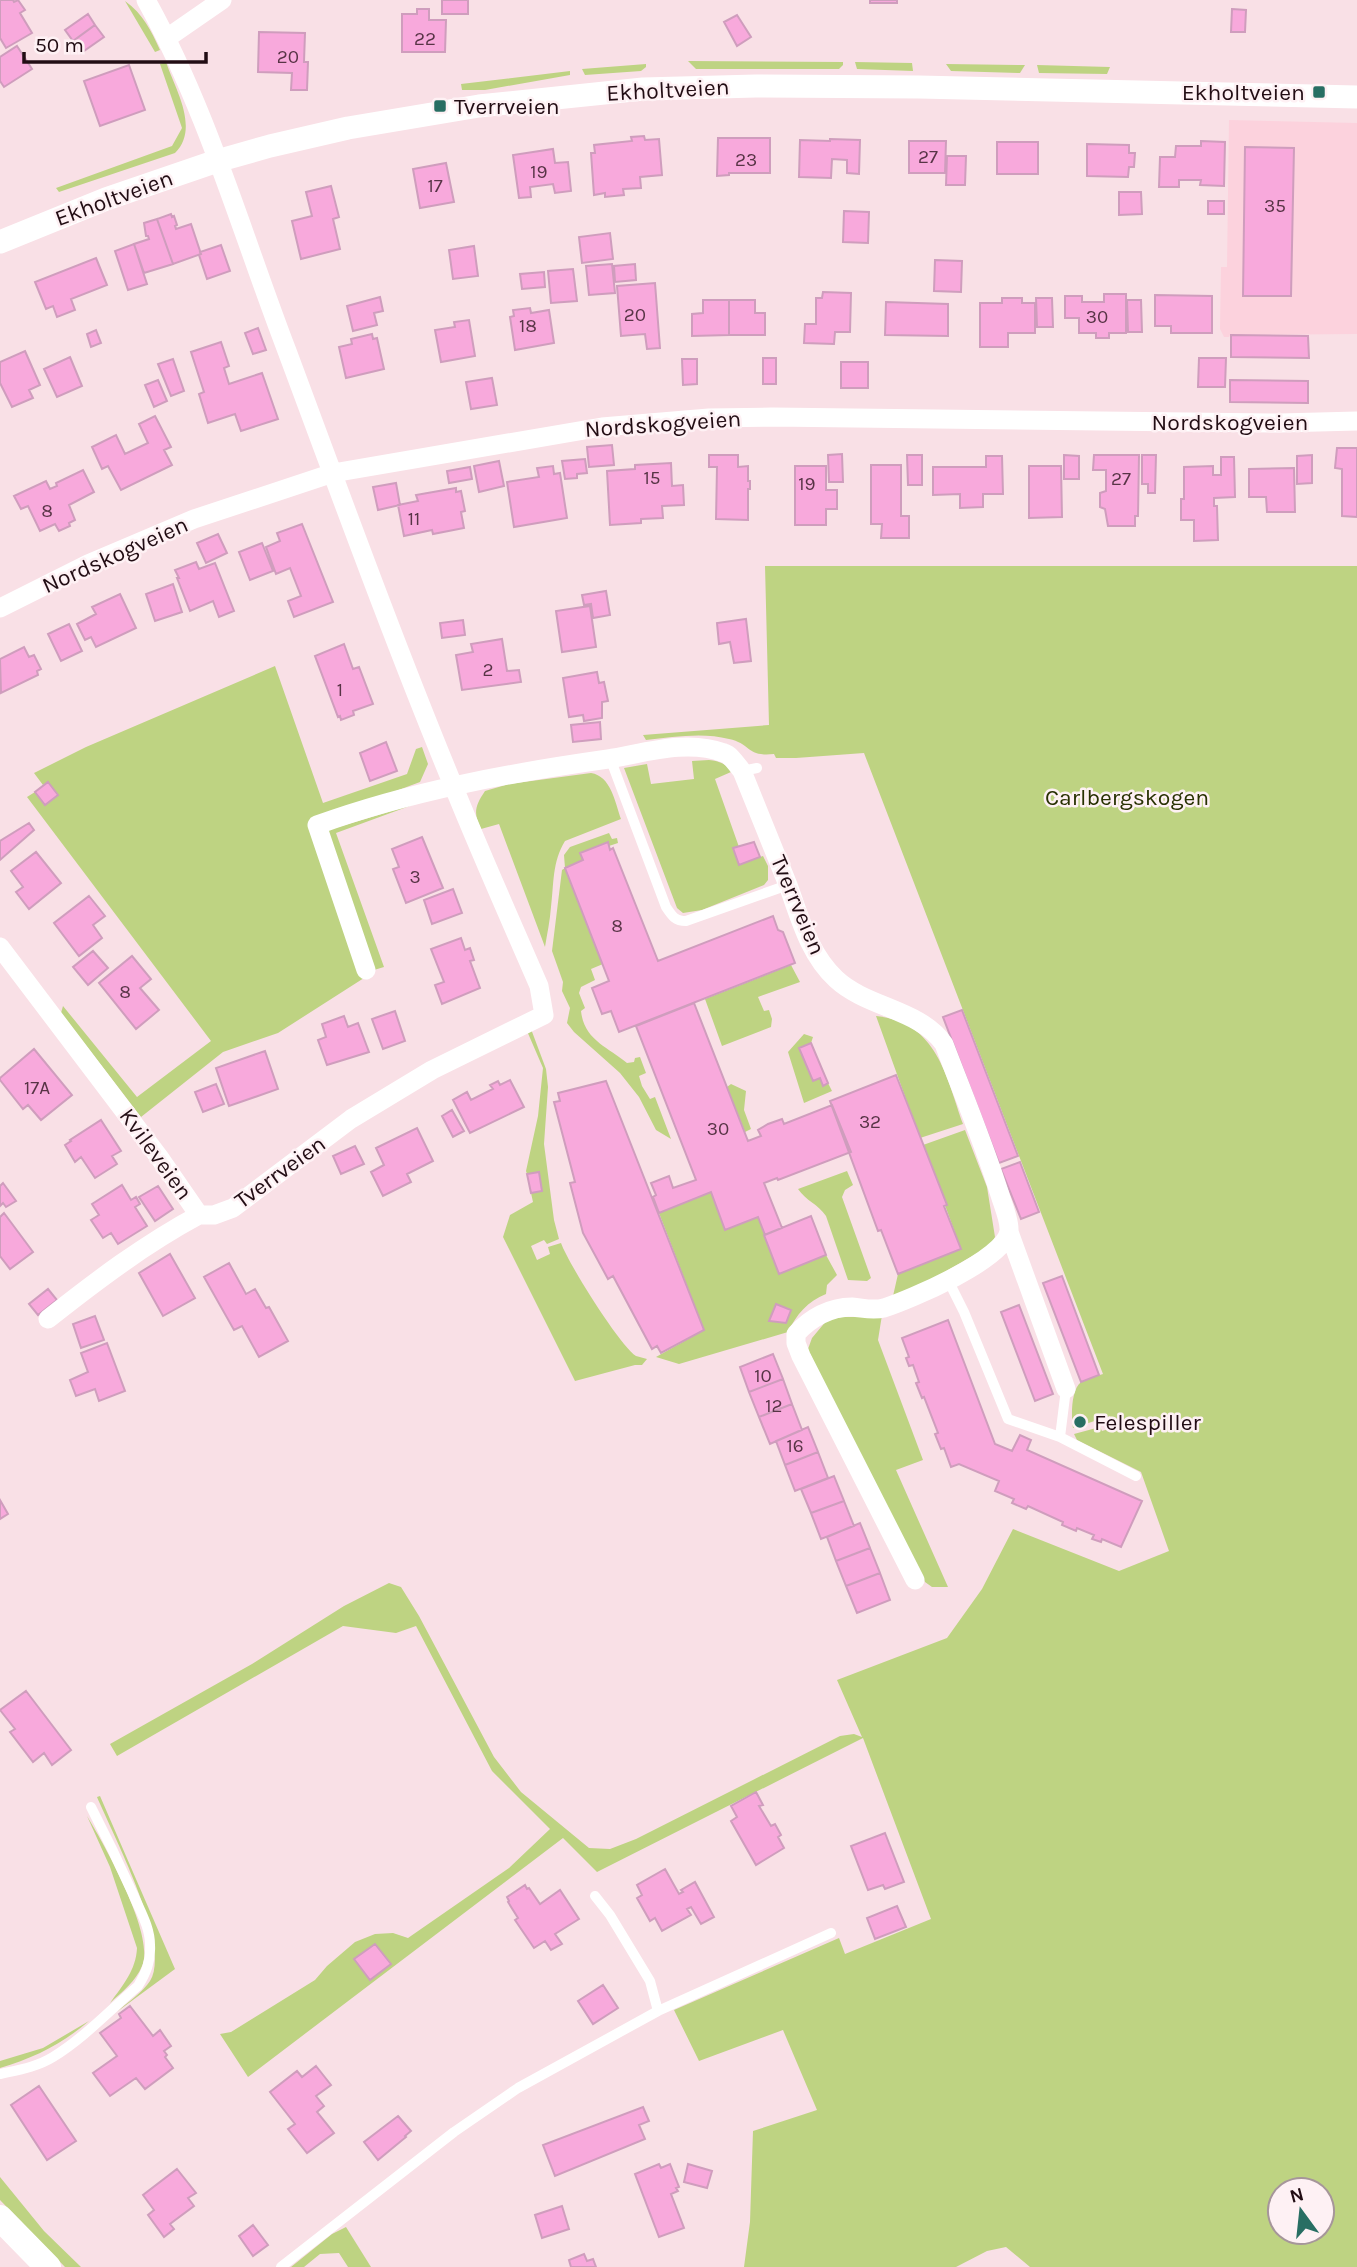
<svg xmlns="http://www.w3.org/2000/svg" width="1357" height="2267" viewBox="0 0 1357 2267" font-family="Karla,sans-serif">
  <style>
    .built { fill: #fcd2dd }
    .green { fill: #bed382; fill-rule: evenodd }
    .building { fill: #f8a9dc; stroke: #cf9dbd; stroke-width: 2 }
    .lines { fill: none; stroke-linecap: round; stroke-linejoin: round }
    .service { stroke: #fff; stroke-width: 10 }
    .minor { stroke: #fff; stroke-width: 19 }
    .tertiary { stroke: #fff; stroke-width: 23 }
    .secondary { stroke: #fff; stroke-width: 26 }
    .poi-dot { fill: #286e63; stroke: #fef1f4; stroke-width: 2.5 }
    .labels { text-anchor: middle; dominant-baseline: central; stroke-width: 5; stroke-linejoin: round; paint-order: stroke }
    .number-label { font-size: 19px; fill: #583446 }
    .street-label { font-size: 23px; fill: #220d14; stroke: #fef1f4 }
    .poi-label { font-size: 23px; fill: #220d14; stroke: #fef1f4; text-anchor: start }
    .park-label { font-size: 23px; fill: #283102; stroke: #fef1f4 }
  </style>
  <rect width="100%" height="100%" fill="#f9e0e6"/>
  <path class="built" d="M1229 120 1357 123V334L1230 335 1229 337H1224L1220 329 1221 267H1227Z"/>
  <path class="green" d="M125 1C143 14 151 30 160 50L155 52Z
    M688 61 843 62V65L839 69H696Z
    M166 62C175 89 200 128 175 153L59 192 56 188 172 146 182 128 160 64Z
    M855 62 912 63 913 71 857 69Z
    M646 64V67L641 71 585 75 582 69Z
    M946 64 1025 65 1020 73 951 71Z
    M1037 65 1110 67 1107 74 1039 73Z
    M570 71V75L485 90H462L461 84Z
    M765 566H1357V2267H1030L1006 2247 987 2251 956 2267H744L750 2222 753 2131 817 2110 783 2030 699 2061 674 2010 839 1938 845 1954 931 1919 863 1738 597 1872 563 1838 248 2077 220 2034 231 2032 315 1980 327 1966 355 1942 375 1934 393 1933 408 1938 509 1868 550 1829 492 1771 416 1626 396 1633 343 1626 117 1756 110 1744 252 1664 344 1606 389 1583 401 1587 419 1616 494 1757 521 1792 589 1848 610 1849 636 1839 840 1736 854 1734 862 1737 837 1680 947 1638 982 1589 1013 1529 1119 1571 1169 1551 1141 1472 1077 1440 1074 1434 1100 1427 1102 1431 1115 1427 1110 1416 1073 1428C1071 1416 1071 1390 1081 1382 1087 1378 1097 1376 1103 1374L864 753 796 758H776L774 754C746 757 752 744 729 739 703 732 673 737 646 740L643 735 769 725ZM1280 2190H1322V2232H1280Z
    M275 666 323 803 407 774 416 749 422 747 428 764 420 782 313 822 364 978 278 1033 223 1052 141 1117 61 1013 63 1006 137 1097 211 1041 27 797 35 792 45 805 58 795 48 782 43 785 34 773 86 747Z
    M709 760C719 761 727 764 731 772L715 779 739 847 734 849 739 864 763 856 768 866V880L764 885 702 910 683 913 677 908 624 768 647 764 651 784 694 779 692 761Z
    M591 773C611 776 615 802 621 819L565 841C552 862 554 884 551 907 550 921 547 934 545 947L499 824 481 829C473 813 475 806 485 791L509 784Z
    M415 804 336 833 384 967 374 970 325 831Z
    M609 833 612 839 617 838 618 843 609 846 607 842 580 853 583 860 565 868 603 964 591 969 595 980 581 987 579 993 585 1008 581 1011C584 1040 608 1047 627 1063L634 1062 635 1058 640 1057 646 1073 639 1076 642 1086 650 1099 655 1097 671 1139 656 1130 639 1097 620 1073 574 1032 567 1023 570 1008 562 991 563 982 552 951 562 870 565 868 564 855 570 847Z
    M791 965 800 982 758 997 764 1011 769 1010 772 1019 771 1027 722 1046 705 999Z
    M876 1016C937 1022 946 1076 963 1124L920 1138Z
    M531 1029 546 1069 548 1087 544 1144 554 1220 559 1239 547 1244 544 1240 531 1246 537 1260 550 1254 548 1247 561 1243C568 1263 620 1346 636 1356 640 1357 643 1358 647 1359L642 1365H635L575 1381 503 1237 510 1215 533 1202 531 1193 542 1190 539 1172 527 1174 526 1171 538 1116 543 1068 527 1031Z
    M804 1034 813 1037 811 1043 799 1048 813 1081 820 1078 823 1085 828 1083 832 1091 804 1103 788 1052Z
    M731 1084 746 1091 744 1110 751 1129 745 1132 727 1087Z
    M965 1130 987 1187 995 1237 990 1246 934 1278 893 1296 898 1274 961 1249 923 1145Z
    M847 1171 853 1185 845 1190 842 1197 871 1278 867 1281 848 1280 826 1216C818 1204 806 1201 798 1189Z
    M711 1192 725 1230 758 1217 778 1271 826 1255 837 1275 827 1285 826 1294C808 1301 796 1315 788 1332L679 1364 656 1357 704 1330 659 1213Z
    M882 1315 878 1340 923 1460 896 1470 948 1587H932L925 1582 835 1410 808 1349 812 1338 827 1320 842 1317H868Z
    M100 1796 175 1969 118 2011C128 2002 143 1992 150 1981 172 1946 113 1835 97 1797Z
    M87 1816C104 1844 156 1936 142 1966 136 1981 122 1992 110 2003 123 1985 136 1970 137 1948L110 1867Z
    M89 2021C62 2044 34 2058 0 2068V2061L43 2048Z
    M0 2177 44 2231 81 2267H65L0 2200Z
    M346 2227 371 2267H348L339 2253 320 2254 304 2267H291L332 2234Z"/>
  <path class="building" d="M0 0H13L14 2 18 0 25 10 20 13 32 33 6 48 0 38Z
    M442 0H468V14H442Z
    M870 0H897V3H870Z
    M417 9H429V20H446L445 52H402V14H417Z
    M1232 9 1246 10 1245 32H1231Z
    M88 14 95 25 73 41 65 30Z
    M737 15 751 37 737 46 724 22Z
    M95 25 104 37 81 53 73 41Z
    M259 32 305 33 304 62H308L307 90H291L292 73 258 72Z
    M17 46 32 69 4 87 0 81V57Z
    M129 65 145 110 100 126 84 81Z
    M644 136 645 140 659 139 662 175 640 177 641 188 623 189 624 195 605 197V193L594 195 591 153H595L594 145 632 141 631 137Z
    M718 138H770V173H729V175L717 176Z
    M830 139 860 140 859 174 847 173V160L832 159 831 178 799 177 800 140 830 141Z
    M909 141H946L945 173H909Z
    M1201 141 1225 142 1224 186 1200 185 1201 180H1179V187H1159L1160 157H1175L1176 146H1201Z
    M997 142H1038V174H997Z
    M1087 144 1129 145V153H1135L1134 167H1129L1128 177 1087 176Z
    M1245 147 1294 148 1291 296H1243Z
    M553 149 555 163 568 162 571 191 555 193 553 184 530 187 531 197 519 198 513 155Z
    M947 156H966L965 185H946Z
    M446 163 454 202 420 208 413 169Z
    M331 186 339 217 333 219 340 249 301 259 292 221 312 216 306 192Z
    M1119 192H1141L1142 214 1119 215Z
    M1208 201H1224V214H1208Z
    M844 211 869 212 868 243 843 242Z
    M171 214 172 217 174 216 177 225 175 226 176 229 191 224 201 254 173 264 157 219Z
    M157 219 173 264 144 273 134 244 149 239 148 236H146L144 223Z
    M610 233 613 259 582 263 579 237Z
    M134 244 147 284 128 290 115 251Z
    M221 245 230 271 207 279 199 255 201 254 200 252Z
    M474 246 478 276 453 279 449 250Z
    M96 258 107 285 71 299 75 310 57 317 53 306 46 309 35 282Z
    M935 260 962 261 961 292 934 291Z
    M612 264 615 293 589 295 586 266Z
    M635 264 636 280 615 282 614 266Z
    M573 269 577 301 551 303 548 271Z
    M544 272 545 287 522 289 520 274Z
    M655 283 660 348 647 349 645 334 621 336 617 286Z
    M823 292 851 293 850 332H835L834 344 804 343 805 324H816V298H822Z
    M1104 294H1126V333H1109V338H1096V333H1079V318H1065V296H1082V302H1104Z
    M1155 295 1212 296V333H1171V326H1155Z
    M380 297 383 311 374 313 377 325 353 331 347 306Z
    M1002 298H1022V303H1035V333H1008V347H980V303H1002Z
    M1036 298H1052L1053 327H1037Z
    M703 300H729V335L692 336V314L703 313Z
    M729 300H755V313H765V335H729Z
    M1127 300H1141L1142 332H1128Z
    M886 302 948 304V336L885 335Z
    M530 308 531 313 549 310 554 343 515 350 510 317 514 316 513 310Z
    M469 320 475 356 441 362 435 330 455 327 454 322Z
    M258 328 266 350 253 354 245 333Z
    M96 330 101 343 91 347 87 334Z
    M372 334 373 339 377 338 384 369 346 378 339 347 352 344 351 339Z
    M1231 335 1308 336 1309 358 1231 357Z
    M221 342 229 366 224 368 229 384 262 373 278 419 241 431 235 414 208 423 199 394 204 392 191 352Z
    M25 351 40 385 29 390 33 398 12 407 0 383V362Z
    M70 357 82 386 57 397 44 369Z
    M763 358H776V384H763Z
    M1199 358H1226L1225 387H1198Z
    M173 359 184 391 171 396 158 364Z
    M682 359H697V384L683 385Z
    M841 362H868V388H841Z
    M492 378 497 405 471 409 466 382Z
    M158 380 167 401 154 407 145 385Z
    M1230 380 1308 381V403L1230 402Z
    M155 416 171 447 164 450 172 465 121 490 108 466 102 469 92 447 116 435 125 454 148 443 139 424Z
    M612 445 614 465 589 467 587 447Z
    M1337 448H1357V517L1342 516V469L1335 468Z
    M842 454 843 482H829L828 455Z
    M709 455H738V467L748 466V481H750V489H748V520L716 519 717 467H709Z
    M907 455H922V485H908Z
    M1064 455 1079 456V479H1064Z
    M1094 455H1139L1138 516H1135V526H1108L1105 509 1100 507V493L1106 491V470H1093Z
    M1142 455H1156L1155 493H1148V484H1142Z
    M1312 455V483L1297 484V456Z
    M986 456H1002L1003 494H983V507L960 508V494L933 495V467H986Z
    M1221 457H1234L1235 497 1214 498V506H1217L1218 540 1194 541V520H1181V499H1184V467L1213 466V475H1221Z
    M585 459 587 473 577 474V478L565 479 562 461Z
    M499 461 504 486 479 492 474 466Z
    M671 463 672 486 683 485 684 505 662 506 663 518 641 519V523L610 525 607 471 635 469V465Z
    M871 465H901V516H909V538H881L882 524H871Z
    M553 466 554 474 560 473 567 518 514 527 507 482 539 477 537 468Z
    M795 466H826V490H837V509H826V525H795Z
    M1029 466H1061L1062 517 1029 518Z
    M470 467 472 479 449 483 447 471Z
    M1294 468 1295 512H1267L1266 497H1249V469Z
    M83 470 94 492 69 505 75 520 69 523 70 526 59 531 55 524 40 531 28 506 21 509 14 496 46 481 50 489 57 486 56 483Z
    M396 483 400 505 378 510 373 487Z
    M456 488V492L461 491 465 511 461 512 464 528 433 534 432 530 404 536 398 505 418 501 416 495Z
    M302 524 333 602 294 617 288 601 301 596 290 568 276 574 266 547 280 541 277 533Z
    M218 534 227 553 206 563 197 543Z
    M262 543 273 571 250 580 239 552Z
    M196 562 199 569 215 563 234 611 219 617 213 601 190 611 177 578H179L175 570Z
    M173 584 182 612 155 621 146 594Z
    M606 591 610 615 593 618 591 604 584 605 582 595Z
    M120 594 136 628 96 647 91 637 85 640 77 624 96 614 92 607Z
    M590 606 596 647 562 652 556 611Z
    M746 619 751 661 734 663 730 642 719 644 717 623Z
    M463 620 465 635 442 638 440 623Z
    M69 624 82 651 61 661 48 634Z
    M502 639 507 671 519 670 521 682 462 690 456 655 473 652 471 644Z
    M344 644 353 669 359 667 373 704 353 711 354 715 341 720 340 716 338 717 315 656Z
    M24 647 29 657 34 655 41 669 37 671 38 675 1 693 0 659Z
    M597 672 599 683 604 682 608 701 602 702V718L584 721 583 715 569 717 563 678Z
    M600 722 601 739 573 742 571 725Z
    M386 742 397 771 370 781 360 753Z
    M48 782 58 795 45 805 35 792Z
    M29 823 34 830 0 860V841Z
    M422 837 443 888 406 903 393 869 399 867 392 849Z
    M608 842 610 850 613 848 658 961 773 916 778 930 783 932 795 963 619 1032 611 1011 602 1014 592 988 609 981 565 868 583 860 580 853Z
    M754 842 760 857 739 865 733 848Z
    M36 852 61 883 29 909 16 892 23 887 11 871Z
    M453 889 462 913 432 924 424 900Z
    M89 896 105 916 93 925 102 938 79 956 54 923Z
    M461 938 465 950 470 948 474 960 470 961 480 988 442 1004 435 985 444 982 431 949Z
    M93 951 108 968 88 985 73 967Z
    M132 956 151 979 140 988 159 1010 136 1029 99 983Z
    M694 1003 748 1141 761 1136 758 1130 768 1124 782 1119 784 1124 832 1105 851 1152 778 1180 777 1178 764 1183 782 1228 765 1235 758 1217 725 1230 711 1192 659 1213 653 1197 656 1195 651 1183 669 1176 673 1188 696 1180 636 1026Z
    M962 1010 1018 1156 999 1163 943 1017Z
    M395 1011 405 1041 383 1049 372 1019Z
    M344 1016 348 1027 358 1023 369 1052 327 1065 318 1040 326 1037 322 1024Z
    M811 1043 828 1083 823 1086 820 1078 813 1081 799 1048Z
    M34 1049 72 1095 41 1120 28 1105 23 1109 0 1080V1078Z
    M265 1051 278 1089 229 1106 216 1068Z
    M896 1075 947 1205 944 1206 961 1249 898 1274 881 1230 878 1231 830 1101Z
    M510 1080 524 1107 470 1133 453 1100 467 1092 471 1100 493 1089 490 1085 498 1081 500 1085Z
    M606 1081 704 1330 661 1353 657 1346 652 1349 613 1276 608 1279 583 1233 570 1183 575 1182 554 1102 560 1101 558 1093Z
    M216 1084 224 1104 203 1112 195 1092Z
    M452 1110 464 1131 453 1137 442 1116Z
    M101 1120 121 1151 112 1156 117 1164 95 1178 81 1157 75 1162 65 1145 71 1141 70 1140Z
    M417 1128 433 1161 407 1174 411 1182 383 1196 371 1172 384 1165 376 1148Z
    M355 1146 364 1164 341 1174 333 1156Z
    M1020 1162 1039 1212 1021 1219 1001 1169Z
    M539 1172 542 1191 531 1193 527 1174Z
    M3 1183 16 1201 6 1207 3 1203 0 1206V1186Z
    M122 1185 131 1200 136 1197 140 1204 135 1207 147 1226 118 1244 111 1233 103 1238 91 1220 99 1215 92 1204Z
    M158 1186 173 1209 155 1221 139 1197Z
    M4 1213 33 1252 10 1269 0 1256V1217Z
    M811 1216 826 1255 779 1274 764 1235Z
    M170 1254 195 1298 163 1316 139 1273Z
    M229 1263 246 1294 255 1289 266 1308 269 1307 288 1341 259 1357 242 1326 234 1330 204 1277Z
    M1062 1276 1099 1375 1081 1382 1043 1283Z
    M48 1289 57 1300 38 1315 29 1304Z
    M776 1304 791 1310 786 1323 769 1321Z
    M1019 1305 1053 1394 1035 1401 1001 1312Z
    M95 1316 104 1340 81 1348 73 1324Z
    M948 1320 995 1444 1012 1451 1020 1435 1031 1440 1027 1450 1142 1501 1121 1547 1102 1539 1101 1542 1092 1539 1094 1535 1077 1528 1076 1531 1062 1525 1063 1522 1028 1506 1026 1509 1012 1503 1014 1499 995 1491 999 1481 959 1464 951 1467 944 1448 941 1449 935 1434 938 1433 924 1397 922 1398 916 1383 919 1382 913 1365 909 1366 906 1358 909 1357 902 1338Z
    M107 1343 125 1391 99 1401 95 1389 76 1396 70 1380 88 1372 81 1353Z
    M773 1354 783 1379 749 1392 740 1367Z
    M783 1379 792 1404 759 1417 749 1392Z
    M792 1404 802 1430 770 1444 759 1417Z
    M808 1427 818 1452 785 1465 776 1441Z
    M818 1452 828 1478 795 1491 785 1465Z
    M834 1476 844 1501 811 1513 801 1489Z
    M0 1500 8 1514 0 1519Z
    M844 1501 854 1526 821 1539 811 1513Z
    M860 1523 870 1548 836 1561 827 1537Z
    M870 1548 880 1573 846 1586 836 1561Z
    M880 1573 890 1600 857 1613 846 1586Z
    M26 1691 71 1750 52 1765 44 1753 33 1762 10 1732 15 1729 0 1710Z
    M756 1792 763 1805 759 1806 771 1826 775 1824 781 1835 778 1837 784 1848 756 1865 731 1821 737 1817 731 1806Z
    M885 1833 904 1882 885 1889 883 1885 868 1890 851 1846Z
    M665 1869 679 1894 683 1892 681 1890 695 1882 714 1917 701 1924 691 1907 687 1909 691 1915 662 1931 655 1918 650 1921 637 1898 642 1895 637 1885Z
    M525 1885 527 1889 529 1888 540 1904 560 1890 579 1919 555 1934 562 1944 551 1950 545 1941 534 1948 515 1920 518 1918 508 1902 509 1901 507 1897Z
    M897 1906 906 1927 875 1939 867 1918Z
    M375 1944 391 1964 370 1980 354 1959Z
    M603 1985 618 2008 593 2024 578 2001Z
    M130 2006 153 2036 160 2030 171 2046 164 2051 167 2055 165 2057 173 2068 145 2089 136 2078 110 2096 93 2073 117 2056 100 2033 121 2018 119 2014Z
    M316 2066 331 2085 316 2096 324 2106 317 2112 334 2133 307 2153 288 2129 295 2124 270 2092 297 2071 302 2077Z
    M39 2086 76 2141 47 2160 11 2105Z
    M643 2107 649 2121 639 2125 645 2139 555 2176 543 2145Z
    M398 2116 411 2131 405 2136 406 2137 378 2160 364 2142Z
    M659 2164 661 2168 670 2164 679 2187 676 2188 678 2191 671 2194 684 2228 659 2237 635 2174Z
    M688 2164 712 2171 707 2188 684 2182Z
    M177 2169 196 2193 188 2198 194 2206 170 2224 174 2229 164 2237 148 2215 154 2210 143 2195Z
    M562 2206 569 2229 542 2238 535 2215Z
    M253 2225 268 2245 253 2256 239 2236Z
    M584 2254 587 2261 593 2259 596 2267H571L569 2260Z"/>
  <g class="lines">
    <path class="service" d="M610 758 666 907C672 916 675 921 686 921L788 885
      M742 771 757 768
      M948 1280 964 1312 1008 1419 1060 1437
      M1066 1389 1060 1437 1136 1476
      M658 2011 831 1933
      M0 2074C18 2070 37 2067 53 2057 84 2038 110 2010 138 1986 146 1973 151 1961 150 1945 150 1927 140 1911 133 1894 120 1865 106 1836 91 1807
      M281 2267 454 2132 518 2088 658 2011 650 1981 610 1915 595 1896"/>
    <path class="minor" d="M146 0C207 109 242 234 287 351 341 496 394 642 453 785 480 852 510 919 539 986L544 1015 432 1070 351 1119 233 1208 214 1215H199
      M167 38 222 0
      M0 608 88 564 194 519 333 473 602 427 709 418 772 417 1280 423 1357 421
      M0 947 159 1157 199 1215C145 1244 96 1281 48 1319
      M366 970 317 825C411 791 509 773 608 759 645 753 687 739 724 753 731 755 737 765 742 771 757 809 773 847 788 885 800 918 809 954 836 979 867 1008 920 1009 944 1044 963 1094 984 1144 1000 1195 1003 1205 1010 1221 1009 1231 1006 1259 909 1300 884 1308 872 1311 864 1308 852 1307 830 1307 810 1318 796 1334V1343L801 1356 915 1580
      M1009 1232 1066 1389"/>
    <path class="tertiary" d="M0 242 106 199 217 161 270 146 348 128 479 106 643 89 756 86 919 87 1357 97"/>
    <path class="secondary" d="M0 2218 48 2267"/>
  </g>
  <g class="poi-dot">
    <rect x="1312" y="85" width="14" height="14" rx="3.5"/>
    <rect x="433" y="99" width="14" height="14" rx="3.5"/>
    <circle cx="1080" cy="1422" r="7"/>
  </g>
  <g class="labels">
    <g class="number-label">
      <text x="425" y="39">22</text>
      <text x="288" y="57">20</text>
      <text x="928" y="157">27</text>
      <text x="746" y="160">23</text>
      <text x="539" y="172">19</text>
      <text x="435" y="186">17</text>
      <text x="1275" y="206">35</text>
      <text x="635" y="315">20</text>
      <text x="1097" y="317">30</text>
      <text x="528" y="326">18</text>
      <text x="652" y="478">15</text>
      <text x="1121" y="479">27</text>
      <text x="807" y="484">19</text>
      <text x="47" y="511">8</text>
      <text x="414" y="519">11</text>
      <text x="488" y="670">2</text>
      <text x="340" y="690">1</text>
      <text x="415" y="877">3</text>
      <text x="617" y="926">8</text>
      <text x="125" y="992">8</text>
      <text x="37" y="1088">17A</text>
      <text x="870" y="1122">32</text>
      <text x="718" y="1129">30</text>
      <text x="763" y="1376">10</text>
      <text x="774" y="1406">12</text>
      <text x="795" y="1446">16</text>
    </g>
    <g class="street-label">
      <text transform="translate(668 90) rotate(-3)">Ekholtveien</text>
      <text transform="translate(114 198) rotate(-20)">Ekholtveien</text>
      <text x="1230" y="422">Nordskogveien</text>
      <text transform="translate(663 424) rotate(-4)">Nordskogveien</text>
      <text transform="translate(115 555) rotate(-24)">Nordskogveien</text>
      <text transform="translate(798 905) rotate(67)">Tverrveien</text>
      <text transform="translate(156 1154) rotate(54)">Kvileveien</text>
      <text transform="translate(280 1172) rotate(-36)">Tverrveien</text>
    </g>
    <g class="poi-label">
      <text x="1305" y="92" text-anchor="end">Ekholtveien</text>
      <text x="454" y="106">Tverrveien</text>
      <text x="1094" y="1422">Felespiller</text>
    </g>
    <g class="park-label">
      <text x="1127" y="797">Carlbergskogen</text>
    </g>
  </g>
  <g transform="translate(1301 2211) rotate(345)"><circle r="33" fill="#fef1f4" stroke="#a6969a" stroke-width="2"/>
  <path d="M0-5L12 26L0 18L-12 26Z" fill="#286e63"/>
  <text y="-10" font-size="19" font-weight="bold" text-anchor="middle" fill="#220d14">N</text>
  </g>
  <path d="M24 52v10h182v-10" fill="none" stroke="#220d14" stroke-width="3.5"/>
  <text x="35" y="52" font-size="21" fill="#220d14" stroke="#fef1f4" stroke-width="5" paint-order="stroke">50 m</text>
</svg>
